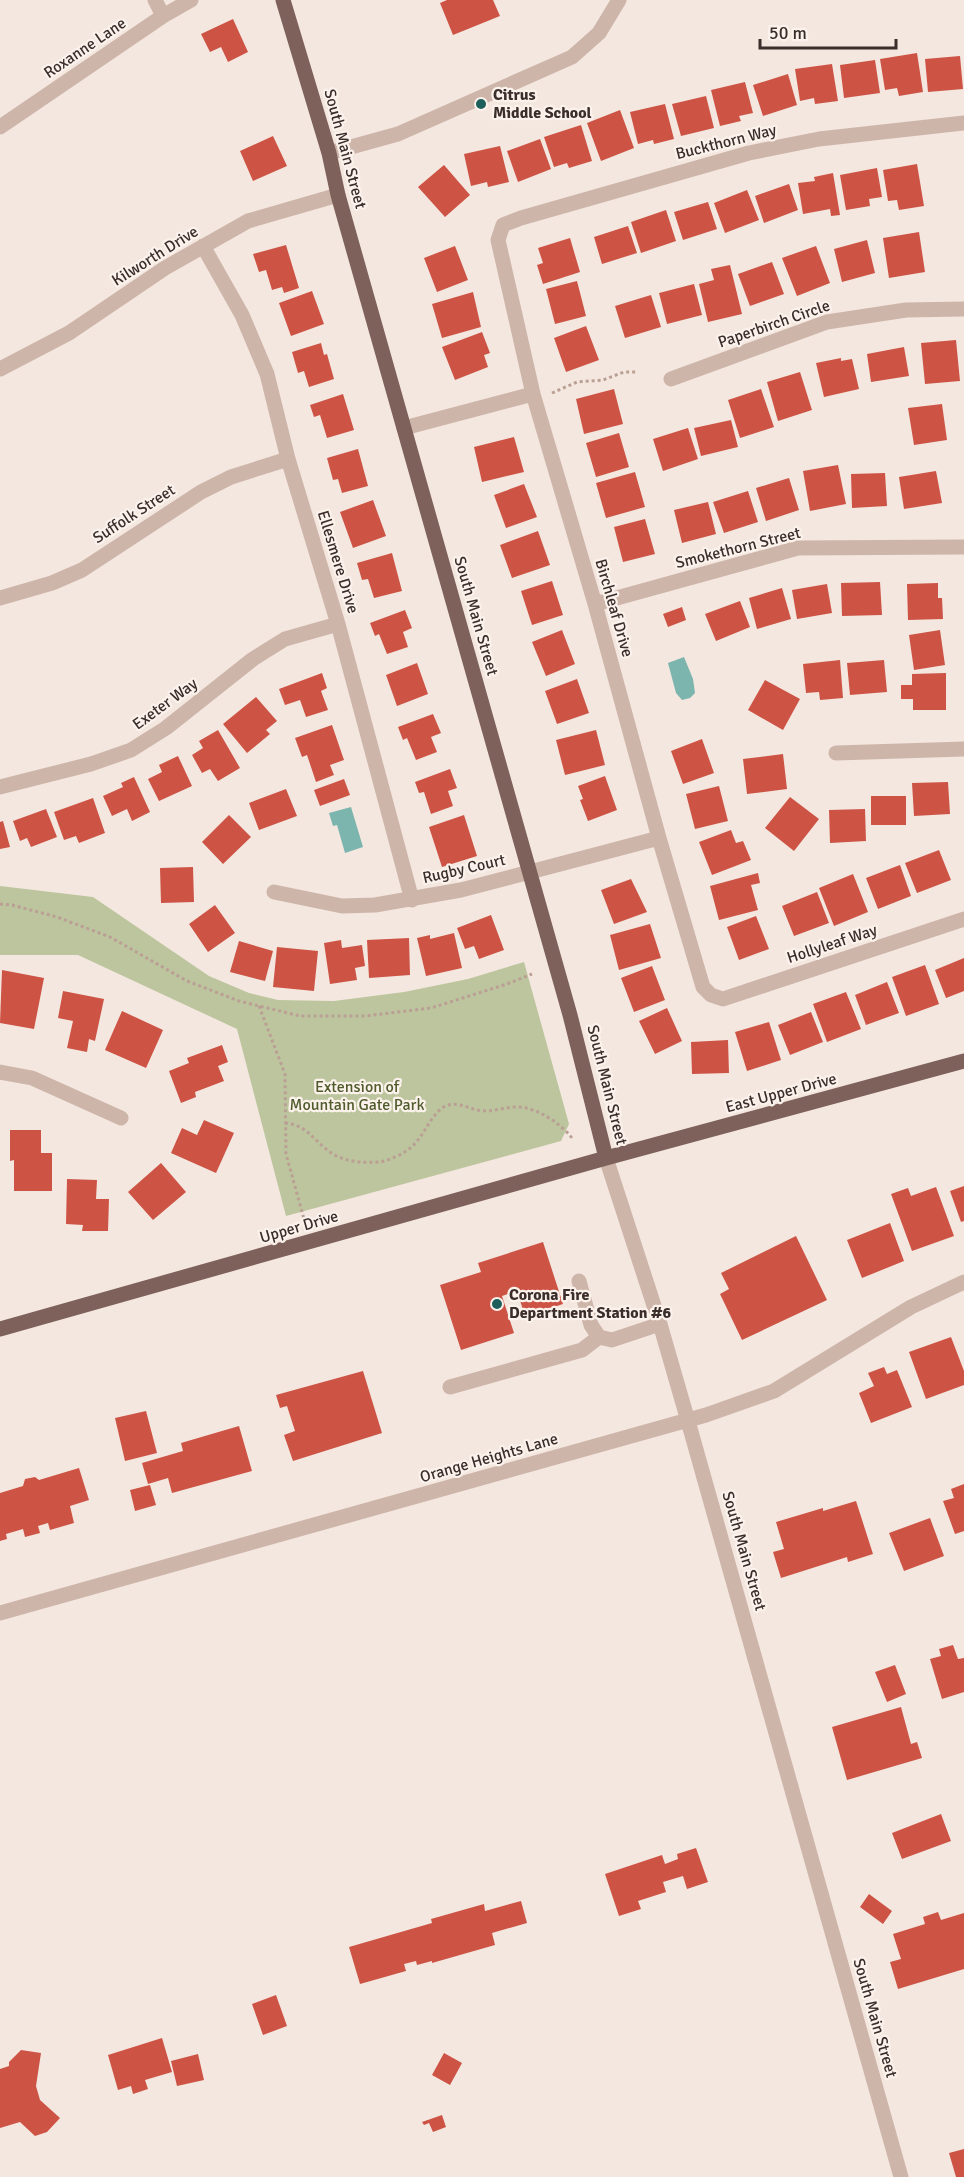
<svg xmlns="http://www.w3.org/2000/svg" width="964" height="2177" viewBox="0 0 964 2177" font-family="Signika,sans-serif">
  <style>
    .green { fill: #bdc59e }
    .water { fill: #7cb4ae }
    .building { fill: #cd5345 }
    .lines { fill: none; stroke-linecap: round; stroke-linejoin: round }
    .path { stroke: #ba9f94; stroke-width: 3; stroke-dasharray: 3 3; stroke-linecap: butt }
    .minor { stroke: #ceb5aa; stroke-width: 15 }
    .major { stroke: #7d615a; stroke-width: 15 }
    .poi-dot { fill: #1c5f5b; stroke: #fbf2ec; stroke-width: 2 }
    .labels { text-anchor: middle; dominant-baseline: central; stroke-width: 4.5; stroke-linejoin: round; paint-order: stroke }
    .street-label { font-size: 16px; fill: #3b2d2a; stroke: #fbf2ec }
    .poi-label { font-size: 16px; font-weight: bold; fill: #3b2d2a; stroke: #fbf2ec; text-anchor: start }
    .park-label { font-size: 16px; fill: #505b2c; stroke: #fbf2ec }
  </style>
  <rect width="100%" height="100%" fill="#f4e7df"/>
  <path class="green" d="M0 886 93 897 209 976 249 993 278 1000 334 1001 404 992 468 979 524 962 569 1124 561 1141 286 1216 237 1029 78 955H0Z"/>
  <path class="water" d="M684 657 693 679 695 693 690 698 682 700 676 693 668 663Z
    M351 807 363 847 345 853 337 825 333 826 329 813Z"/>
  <path class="building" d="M447 0H493L500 16 453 35 440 3Z
    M233 19 248 52 228 62 221 47 210 52 201 34Z
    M917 53 923 92 899 96 897 88 885 90 880 59Z
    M960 56 963 89 928 92 925 59Z
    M875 60 880 93 844 98 840 65Z
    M832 64 838 101 815 104 814 98 800 101 795 69Z
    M788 74 797 105 763 116 753 85Z
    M745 82 753 113 739 116 741 121 720 126 711 90Z
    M706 96 714 128 681 136 672 104Z
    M665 104 674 139 654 144 653 140 638 144 630 112Z
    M620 110 634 148 601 161 587 123Z
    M581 125 592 161 569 168 567 163 554 167 544 137Z
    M273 136 287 166 253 181 240 151Z
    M540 139 551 169 518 182 507 151Z
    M500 146 509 182 488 187 487 182 471 186 464 154Z
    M917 164 924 206 899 210 897 200 888 201 883 170Z
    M444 165 470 195 445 217 418 187Z
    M877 168 882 197 869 199 870 206 846 210 840 175Z
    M833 173 840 215 831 216 830 209 803 214 798 183 815 181 814 177Z
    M789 184 798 210 764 223 755 196Z
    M747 190 759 220 725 233 714 203Z
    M708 202 717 229 683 240 674 212Z
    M666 210 676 241 641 253 631 222Z
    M628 226 637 253 602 264 594 237Z
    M919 232 925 272 889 278 883 238Z
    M570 238 580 272 543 284 537 265 543 263 538 248Z
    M867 240 875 273 842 282 834 249Z
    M286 245 299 288 284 293 282 287 272 290 266 270 259 272 253 254Z
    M455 246 468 280 437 292 424 258Z
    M816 246 830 283 797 296 782 258Z
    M772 262 784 294 750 306 738 274Z
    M730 265 742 314 708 322 699 284 714 280 711 269Z
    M577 281 586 316 555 324 546 289Z
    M694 284 702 315 667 324 659 293Z
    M312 291 324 324 291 336 279 303Z
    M473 292 481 327 442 338 432 304Z
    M651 295 661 327 625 338 615 306Z
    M586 326 599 360 566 372 554 338Z
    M482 332 490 353 484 355 488 367 455 380 442 347Z
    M956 340 960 381 925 384 921 343Z
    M321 343 324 355 327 354 334 379 309 387 304 371 298 373 292 352Z
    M904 347 909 376 871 382 867 354Z
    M841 358V361L852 359 859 389 824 397 816 363Z
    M800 372 812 410 778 421 767 382Z
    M614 389 623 424 584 434 576 399Z
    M761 389 774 427 740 438 728 400Z
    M343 394 354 430 327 438 320 415 314 417 310 405Z
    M942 404 947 440 914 445 908 408Z
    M731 420 738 447 701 456 694 428Z
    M688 428 698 459 663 471 653 439Z
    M619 433 629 467 596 477 586 443Z
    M514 437 524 472 482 482 474 447Z
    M358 449 368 486 342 493 338 479 333 480 327 458Z
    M838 465 846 504 810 511 803 471Z
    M936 471 942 503 904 509 899 477Z
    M635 472 645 507 606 518 596 483Z
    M885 473 887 506 852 508 851 474Z
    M789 478 799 510 766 521 756 488Z
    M524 484 537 517 506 528 494 495Z
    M748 491 758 522 724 533 713 502Z
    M373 500 386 536 353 548 340 512Z
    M708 502 716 534 682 543 674 510Z
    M645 519 655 554 623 562 614 527Z
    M538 531 550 565 512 578 500 545Z
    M392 553 402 591 374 598 368 579 362 580 357 563Z
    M552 581 563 615 532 625 521 591Z
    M880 582 882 615 842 616 841 583Z
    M938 583V598H942L943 619 908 620 907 584Z
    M827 584 832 613 797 619 792 590Z
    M782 588 791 619 757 629 749 598Z
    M740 601 750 627 716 641 705 614Z
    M682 607 686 620 668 627 663 614Z
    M405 610 412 628 403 632 408 647 387 654 379 634 375 636 370 623Z
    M562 630 575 664 546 676 532 642Z
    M940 630 945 665 914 670 909 635Z
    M840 660 843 698 820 700 819 692 806 693 803 664Z
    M884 660 887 692 850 695 847 663Z
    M417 663 428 694 397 706 386 675Z
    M322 673 327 688 321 691 328 710 306 717 300 700 285 705 279 689Z
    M946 673V710H913V699H901V685H912V674Z
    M577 679 589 713 557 724 545 691Z
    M765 680 800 699 783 730 748 710Z
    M256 697 277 721 266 730 270 734 247 753 223 724Z
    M433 714 441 733 431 737 437 752 416 760 407 738 403 740 398 727Z
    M332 725 344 760 330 765 334 775 316 782 307 755 302 757 295 738Z
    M218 730 240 768 218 781 210 769 202 773 192 755 203 748 199 741Z
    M596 730 605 765 565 775 556 740Z
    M702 739 714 773 683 784 671 751Z
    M783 754 787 789 747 794 743 759Z
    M178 756 192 786 159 801 148 779 162 772 159 765Z
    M450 769 457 788 448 791 453 806 431 814 424 792 419 793 415 782Z
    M605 776 617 810 588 821 580 800 583 799 578 786Z
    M134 777 150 812 132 821 127 809 112 816 103 796 123 787 121 783Z
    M344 779 350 795 320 806 314 790Z
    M948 782 950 814 914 816 912 783Z
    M719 786 728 821 695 829 686 794Z
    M286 789 297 816 259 830 249 803Z
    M871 796H906V825H871Z
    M790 797 819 819 794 851 765 828Z
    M93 798 105 833 79 843 76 836 64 840 54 812Z
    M46 809 57 837 31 847 27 838 20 841 13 821Z
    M865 809 866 841 830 843 829 810Z
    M229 815 251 837 223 864 202 842Z
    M464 815 477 856 442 867 429 827Z
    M3 821 10 847 0 849V822Z
    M731 830 736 843 743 841 751 860 712 875 699 842Z
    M939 850 951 880 917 893 905 863Z
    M900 865 911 896 878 909 866 878Z
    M193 867 194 902 161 903 160 868Z
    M758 873 760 883 751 885 758 910 719 920 710 886Z
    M853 874 868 912 834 926 819 888Z
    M631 879 647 912 614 924 601 890Z
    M817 892 829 923 794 936 782 906Z
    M215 905 235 933 208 952 189 924Z
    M491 915 504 950 479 959 474 946 465 949 457 928Z
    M756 916 769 949 739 960 727 927Z
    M650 924 661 958 619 970 610 935Z
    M454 933 462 968 426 976 417 938 430 935V939Z
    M409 938 410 975 369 978 367 940Z
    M341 940 342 948 362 945 365 966 355 968 357 980 330 984 324 943Z
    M239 941 273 951 265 981 230 972Z
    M277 947 318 951 314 991 273 987Z
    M964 958V991L946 998 935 970Z
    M925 965 939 1004 906 1016 892 977Z
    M652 966 665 1000 634 1012 621 978Z
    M2 970 44 978 34 1029 0 1023Z
    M887 982 899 1013 866 1025 855 995Z
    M63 991 104 999 95 1041 89 1039 87 1052 67 1048 73 1021 58 1018Z
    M846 992 861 1029 827 1042 813 1004Z
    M667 1008 682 1041 655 1054 639 1021Z
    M122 1011 163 1030 146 1068 105 1050Z
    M811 1012 823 1042 790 1055 778 1025Z
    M769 1022 781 1060 747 1071 735 1032Z
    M728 1040 729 1073 692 1074 691 1042Z
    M222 1045 228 1062 218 1066 224 1081 195 1092 196 1097 181 1103 169 1071 189 1063 187 1058Z
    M204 1120 234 1133 216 1173 171 1153 182 1128 197 1135Z
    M10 1130H41V1153H52V1191H14V1160L10 1161Z
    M161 1163 186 1192 153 1220 128 1192Z
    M67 1179 97 1180 96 1199H109L108 1231H82L83 1225 66 1224Z
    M964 1186V1221L961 1222 950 1191Z
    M936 1187 954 1236 912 1251 891 1194 908 1188 911 1196Z
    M890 1223 904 1261 862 1278 847 1240Z
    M796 1236 827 1300 742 1340 720 1294 729 1289 721 1273Z
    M543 1242 563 1304 525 1316 517 1291 502 1296 514 1333 461 1350 440 1285 481 1272 478 1263Z
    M951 1337 964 1371V1385L926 1399 909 1352Z
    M884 1367 887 1374 897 1370 912 1407 871 1423 859 1393 874 1386 868 1373Z
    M363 1371 382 1433 293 1461 284 1435 295 1431 287 1406 280 1408 276 1395Z
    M146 1411 157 1453 125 1461 115 1418Z
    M239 1426 252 1471 172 1493 168 1478 148 1484 142 1463 183 1451 181 1443Z
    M79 1468 89 1500 70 1506 74 1523 50 1530 48 1523 38 1526 40 1533 25 1537 23 1529 6 1534 7 1539 0 1541V1493L23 1486 25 1479 35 1477 39 1480Z
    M964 1484V1531L955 1534 943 1501 954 1498 951 1489Z
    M150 1485 156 1505 135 1511 130 1490Z
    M856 1501 873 1554 848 1562 847 1557 781 1578 773 1552 784 1549 776 1522 823 1508V1511Z
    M930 1518 944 1556 904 1571 889 1533Z
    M953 1645 958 1659 964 1658V1692L942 1699 930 1659 941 1656 939 1649Z
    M895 1665 906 1694 887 1702 875 1672Z
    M901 1707 911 1744 917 1742 922 1758 847 1780 832 1727Z
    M941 1814 951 1841 902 1859 892 1833Z
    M696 1848 708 1882 687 1889 683 1876 663 1882 666 1892 638 1901 641 1909 619 1916 605 1874 662 1855 665 1864 678 1859 677 1854Z
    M869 1894 892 1911 883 1924 860 1907Z
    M521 1901 527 1923 492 1933 495 1945 432 1963V1961L417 1965 416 1961 404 1964 406 1971 360 1984 349 1947 432 1923 431 1919 484 1904 485 1911Z
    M938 1912 941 1920 964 1913V1969L898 1989 890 1962 901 1959 893 1934 925 1924 923 1917Z
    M276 1995 287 2026 263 2035 252 2004Z
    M162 2038 172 2072 145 2080 148 2089 133 2094 131 2086 118 2090 108 2055Z
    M21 2050 41 2053 36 2086 40 2100 60 2118 47 2132 35 2136 20 2122 0 2128V2069L9 2066V2062Z
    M444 2053 462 2063 450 2085 432 2075Z
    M198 2054 204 2080 177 2086 171 2061Z
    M442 2115 446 2127 433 2132 429 2123 424 2125 422 2122Z
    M964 2149V2177H956L949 2153Z"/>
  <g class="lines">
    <path class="path" d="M552 393 577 382 603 380 624 372H636
      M0 904 12 905 57 917 110 937 187 981 239 1001 300 1016H365L431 1008 507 984 532 974
      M259 1006 285 1074 286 1154 304 1219
      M285 1123C307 1125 313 1140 330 1152 344 1162 362 1163 378 1162 384 1162 390 1159 395 1157 424 1145 423 1124 442 1108 453 1100 466 1107 477 1110 491 1113 504 1107 518 1107 538 1108 560 1123 572 1138"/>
    <path class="minor" d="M155 0 163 16
      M964 123 819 139 749 153 521 218 503 225 498 240 533 394 595 604 659 838 703 987 711 995 723 999 964 919
      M0 127 163 16 191 0
      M329 153 398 134 572 57 599 33 619 0
      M203 246 242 315 267 374 288 459 338 624 412 900
      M0 369 69 333 165 268 248 221 338 195
      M671 379 827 322 906 310 964 309
      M404 428 533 394
      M0 598 52 583 82 570 201 492 231 477 288 459
      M595 604 798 548 964 547
      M836 753 964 749
      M0 787 91 764 131 750 166 728 253 659 285 639 338 624
      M274 892 342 906 375 905 461 890 659 838
      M0 1072 32 1078 121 1118
      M606 1158 660 1324 688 1421 901 2177
      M579 1281 591 1325 599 1337 612 1340 660 1324
      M450 1387 582 1350 599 1337
      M0 1613 706 1415 774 1391 911 1307 964 1282"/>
    <path class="major" d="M283 0 329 153 338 195 570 1015 606 1158
      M0 1329 606 1158 964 1061"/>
  </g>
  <g class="poi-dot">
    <circle cx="481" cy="104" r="6"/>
    <circle cx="497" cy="1304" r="6"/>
  </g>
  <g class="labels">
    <g class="street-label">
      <text transform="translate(85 48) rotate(-34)">Roxanne Lane</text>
      <text transform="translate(726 142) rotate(-14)">Buckthorn Way</text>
      <text transform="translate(345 149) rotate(75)">South Main Street</text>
      <text transform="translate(155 256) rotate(-32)">Kilworth Drive</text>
      <text transform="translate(774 324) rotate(-19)">Paperbirch Circle</text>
      <text transform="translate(134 514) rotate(-33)">Suffolk Street</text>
      <text transform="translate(738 548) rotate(-14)">Smokethorn Street</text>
      <text transform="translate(338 562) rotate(73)">Ellesmere Drive</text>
      <text transform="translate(614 608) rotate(74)">Birchleaf Drive</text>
      <text transform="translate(476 616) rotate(74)">South Main Street</text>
      <text transform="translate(165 704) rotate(-36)">Exeter Way</text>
      <text transform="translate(464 869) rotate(-13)">Rugby Court</text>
      <text transform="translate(832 944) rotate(-18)">Hollyleaf Way</text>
      <text transform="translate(607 1085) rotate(76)">South Main Street</text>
      <text transform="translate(781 1093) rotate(-15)">East Upper Drive</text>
      <text transform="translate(299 1227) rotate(-16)">Upper Drive</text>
      <text transform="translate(489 1458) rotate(-16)">Orange Heights Lane</text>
      <text transform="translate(744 1551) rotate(74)">South Main Street</text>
      <text transform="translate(875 2018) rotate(74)">South Main Street</text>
    </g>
    <g class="poi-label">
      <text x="493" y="95">Citrus<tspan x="493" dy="18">Middle School</tspan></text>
      <text x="509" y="1295">Corona Fire<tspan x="509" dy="18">Department Station #6</tspan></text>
    </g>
    <g class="park-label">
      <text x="357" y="1087">Extension of<tspan x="357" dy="18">Mountain Gate Park</tspan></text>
    </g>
  </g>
  <path d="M760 39v9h136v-9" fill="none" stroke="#3b2d2a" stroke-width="3"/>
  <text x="769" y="39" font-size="18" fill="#3b2d2a" stroke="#fbf2ec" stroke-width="4.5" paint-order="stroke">50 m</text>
</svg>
